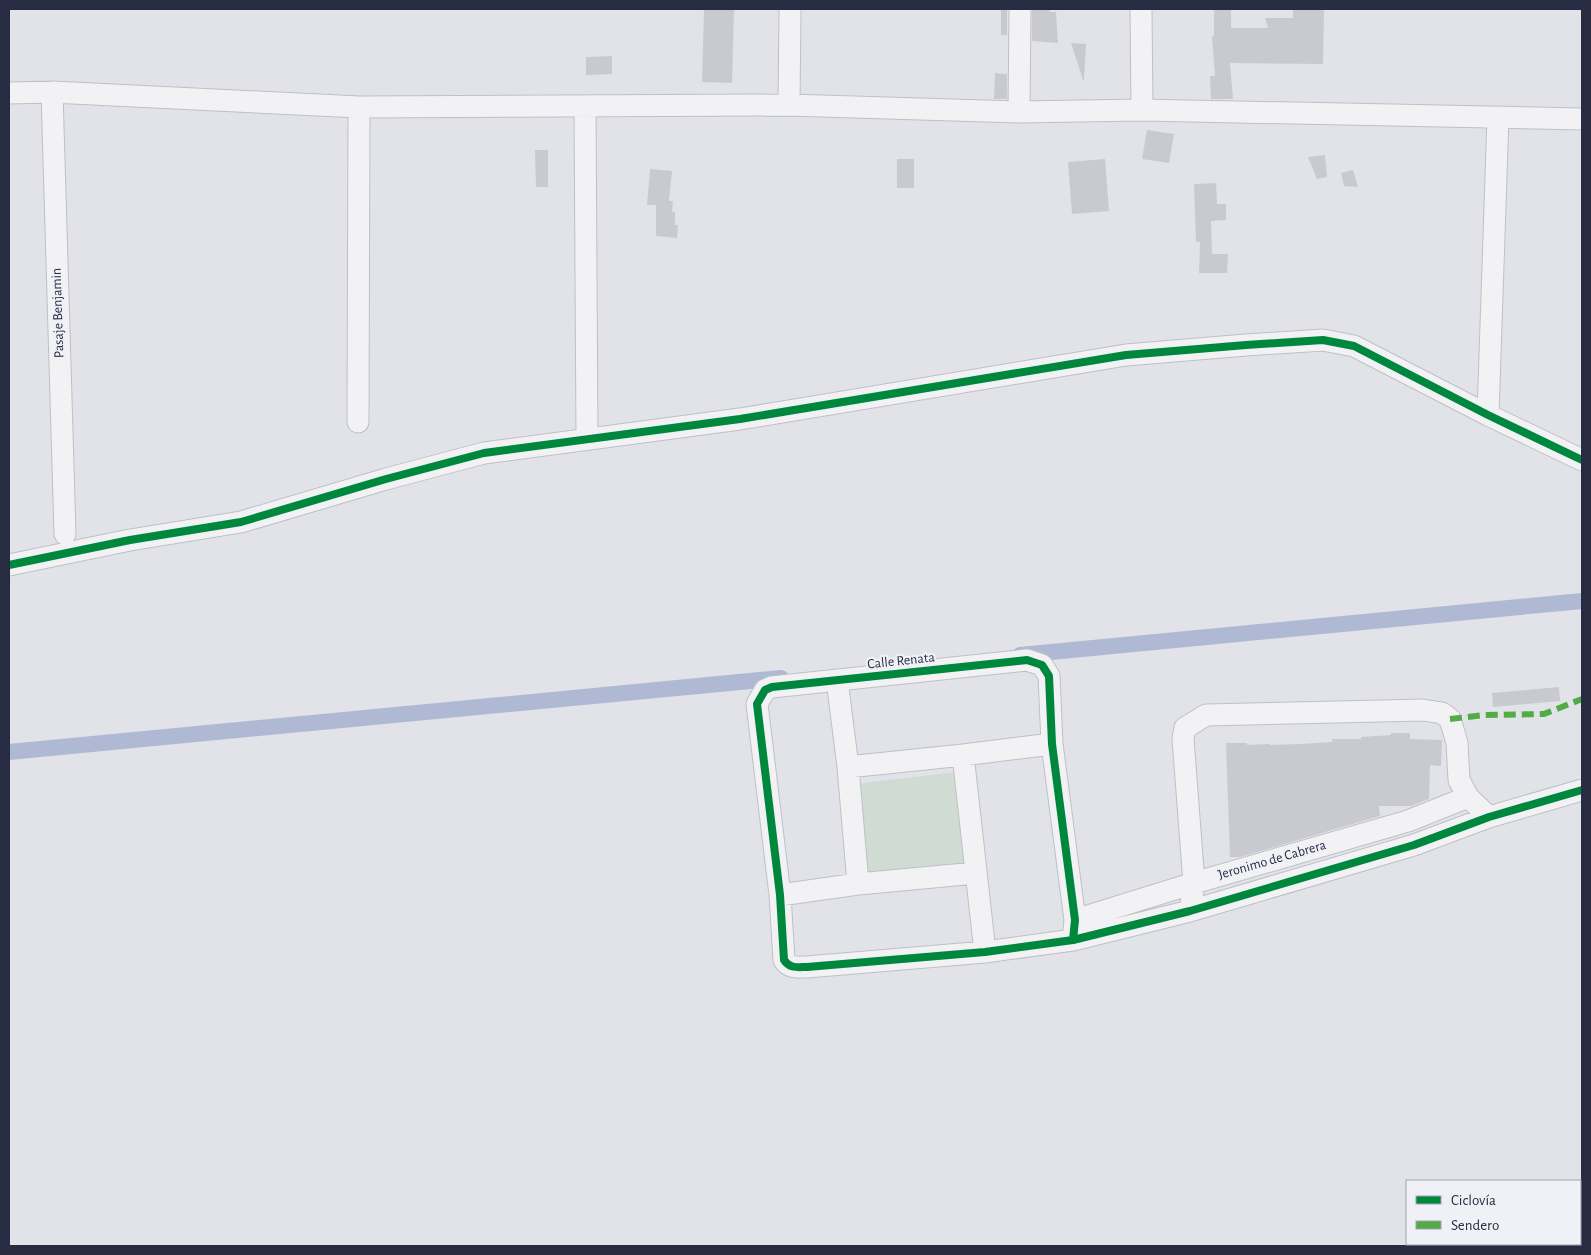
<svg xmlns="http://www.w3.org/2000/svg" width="1591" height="1255" viewBox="0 0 1591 1255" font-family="'Alegreya Sans',sans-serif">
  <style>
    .green { fill: #d0dbd3 }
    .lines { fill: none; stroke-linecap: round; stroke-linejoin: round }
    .canal { stroke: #b0b9d4; stroke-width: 16 }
    .building { fill: #c9cad0 }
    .minor-casing { stroke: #bfc0c6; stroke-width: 23 }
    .minor { stroke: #f2f2f4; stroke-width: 21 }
    .quiet { stroke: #53ab46; stroke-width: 6; stroke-dasharray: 12 6; stroke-linecap: butt }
    .cycleway-casing { stroke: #f0f1f7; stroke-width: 11 }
    .cycleway { stroke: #00873e; stroke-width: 8 }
    .labels { text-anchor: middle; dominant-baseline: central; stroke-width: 4.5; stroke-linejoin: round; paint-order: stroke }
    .street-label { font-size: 14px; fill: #282c42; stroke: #f0f1f7 }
  </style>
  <rect width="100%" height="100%" fill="#e2e3e8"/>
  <path class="green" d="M957 772 973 877 868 887 856 790 862 783Z"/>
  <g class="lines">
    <path class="canal" d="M1020 655 1582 601
      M9 752 781 678"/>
  </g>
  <path class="building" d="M704 9H734L732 83 702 82Z
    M1034 9H1050V12H1056L1058 43 1032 41V11Z
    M1214 9H1231V28H1268L1265 18H1293V9H1324L1323 64 1230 63 1233 99H1211L1210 76H1215L1212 36H1214Z
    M1001 10H1007V35H1001Z
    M1071 43 1086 44 1084 80H1083Z
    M612 56V74L586 75V57Z
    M995 73 1007 74V99H994Z
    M1147 130 1174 134 1169 163 1142 159Z
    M535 150H548V187H536Z
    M1325 155 1327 177 1317 179 1308 157Z
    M897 159H914V188H897Z
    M1105 159 1109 211 1072 214 1068 162Z
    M650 169 672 171 669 201H673L672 212H675V225H678L677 238 656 236V205H647Z
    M1353 170 1358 187 1344 186 1341 173Z
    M1216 183 1217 204H1226V220L1211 221 1212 254H1228L1227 273H1199L1200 242H1196L1194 184Z
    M1559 687 1560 701 1493 707 1492 693Z
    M1391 733H1410V739L1442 740 1441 766 1430 765 1429 799 1411 806H1379L1380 816 1240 857H1230L1226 743H1247V745L1270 744V745L1300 744 1332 742V739H1361V737L1391 735Z"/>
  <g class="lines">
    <defs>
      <path id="minor" d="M1141 9 1142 110
        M52 92 65 534
        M9 93 52 92 359 107 789 105 1019 112 1142 110 1582 119
        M789 105 790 9
        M585 107 587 439
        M1019 112 1020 9
        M1488 415 1498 117
        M358 422 359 107
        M9 565 130 540 241 522 386 479 484 453 740 419 1126 355 1246 345 1323 340 1354 346 1488 415 1582 460
        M837 680 848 767 858 884
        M963 755 985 952
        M848 767 963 755 1052 744
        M780 895 858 884 976 873
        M1190 911 1194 883 1183 739 1185 728 1206 715 1423 710 1442 713 1450 719 1457 743 1459 780 1468 797 1489 817
        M1075 920 1194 883 1408 821 1468 797
        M1073 940 1075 920 1052 744 1049 676 1042 665 1027 660 772 687 765 690 757 704 780 895 784 960C790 969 798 967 807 967L985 952 1073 940 1190 911 1414 845 1489 817 1582 790"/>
    </defs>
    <use href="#minor" class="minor-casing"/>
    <use href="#minor" class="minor"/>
    <path class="quiet" d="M1450 719 1485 715 1544 714 1582 699"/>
    <defs>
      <path id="cycleway" d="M9 565 130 540 241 522 386 479 484 453 740 419 1126 355 1246 345 1323 340 1354 346 1488 415 1582 460
        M1073 940 1075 920 1052 744 1049 676 1042 665 1027 660 772 687 765 690 757 704 780 895 784 960C790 969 798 967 807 967L985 952 1073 940 1190 911 1414 845 1489 817 1582 790"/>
    </defs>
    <use href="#cycleway" class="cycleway-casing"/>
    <use href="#cycleway" class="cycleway"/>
  </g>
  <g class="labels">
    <g class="street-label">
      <text transform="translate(58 313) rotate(-92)">Pasaje Benjamin</text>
      <text transform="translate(901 661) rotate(-6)">Calle Renata</text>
      <text transform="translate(1272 860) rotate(-16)">Jeronimo de Cabrera</text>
    </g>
  </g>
  <rect width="1591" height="1255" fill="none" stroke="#282c42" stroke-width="20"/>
  <rect x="1406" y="1180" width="175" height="65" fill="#f0f1f7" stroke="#a0a2af"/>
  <rect x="1416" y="1196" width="25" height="8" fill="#00873e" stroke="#a0a2af"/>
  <text x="1451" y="1205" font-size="15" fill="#282c42">Ciclovía</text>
  <rect x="1416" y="1221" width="25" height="8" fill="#53ab46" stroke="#a0a2af"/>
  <text x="1451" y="1230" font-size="15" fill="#282c42">Sendero</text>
</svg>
